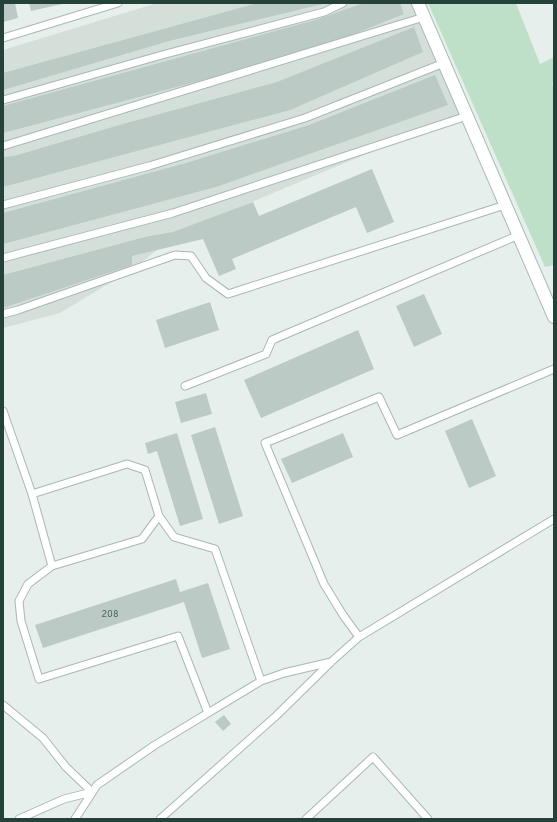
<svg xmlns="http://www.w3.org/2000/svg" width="557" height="822" viewBox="0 0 557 822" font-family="Overpass,sans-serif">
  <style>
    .built { fill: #d4dfda }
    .green { fill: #bfe0c8 }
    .building { fill: #bbcac4 }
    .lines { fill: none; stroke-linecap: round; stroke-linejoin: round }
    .service-casing { stroke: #a8b8b2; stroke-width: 9 }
    .minor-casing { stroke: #a8b8b2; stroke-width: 14 }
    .service { stroke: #fff; stroke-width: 7 }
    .minor { stroke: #fff; stroke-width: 12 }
    .labels { text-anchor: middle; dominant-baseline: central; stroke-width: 4; stroke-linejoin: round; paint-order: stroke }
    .number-label { font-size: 9px; fill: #4a645c }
  </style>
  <rect width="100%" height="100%" fill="#e6efeb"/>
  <path class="built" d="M157 3H415L462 114 180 232 133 269 60 313 3 328V50Z"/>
  <path class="green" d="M428 3H516L540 64 554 57V82L552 84 554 88V265L545 267Z"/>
  <path class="building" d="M3 3H15L18 18 3 22Z
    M29 3H62V4L31 11Z
    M258 3 323 4 169 41 3 90V73Z
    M364 3H400L404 14 309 52 3 133V106L315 20Z
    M414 27 423 52 290 110 3 187V157L14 156 123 124 277 82Z
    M435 75 448 105 216 187 3 244V213L186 163 309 125Z
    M372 169 394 222 367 233 356 207 232 259 236 269 219 276 203 239 132 256V265L3 308V275L145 237 173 232 253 202 259 216Z
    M424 294 442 334 414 347 396 306Z
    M210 302 219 330 165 348 156 320Z
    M358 330 374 369 261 418 244 380Z
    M206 393 212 414 181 423 175 402Z
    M472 419 496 476 469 488 445 431Z
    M215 427 243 516 219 524 191 435Z
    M177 433 203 519 180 526 157 451 148 454 145 443Z
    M343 433 353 457 292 483 281 459Z
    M176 579 180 592 208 583 230 649 202 658 184 602 43 648 35 625Z
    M224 715 231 724 223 731 215 722Z"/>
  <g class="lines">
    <defs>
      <path id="service" d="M3 38 118 3
        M3 100 162 55 324 12 343 3
        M3 146 424 17
        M3 205 149 166 305 118 444 63
        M3 258 173 213 467 116
        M3 314 18 310 175 255 191 256 206 278 228 294 505 205
        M554 369 397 435 379 397 265 443 324 584 343 615 359 637 554 519
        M185 386 266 354 272 340 519 235
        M3 411 32 494
        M159 516 174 537 215 549 261 681
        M52 566 32 494 127 464 145 470 159 516 142 539 52 566 28 584 19 601 21 621 39 679 178 636 208 713
        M3 705 43 738 66 767 92 792
        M19 819 64 799 92 792
        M75 819 97 785 155 745 261 681 284 673 331 662
        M160 819 276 716 331 662 359 637
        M306 819 373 757 428 819"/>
      <path id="minor" d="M418 3 554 317"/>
    </defs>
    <use href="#service" class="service-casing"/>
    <use href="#minor" class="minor-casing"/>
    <use href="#service" class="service"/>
    <use href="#minor" class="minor"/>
  </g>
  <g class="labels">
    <g class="number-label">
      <text x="110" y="614">208</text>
    </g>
  </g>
  <rect width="557" height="822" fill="none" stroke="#24423a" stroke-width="8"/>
</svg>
